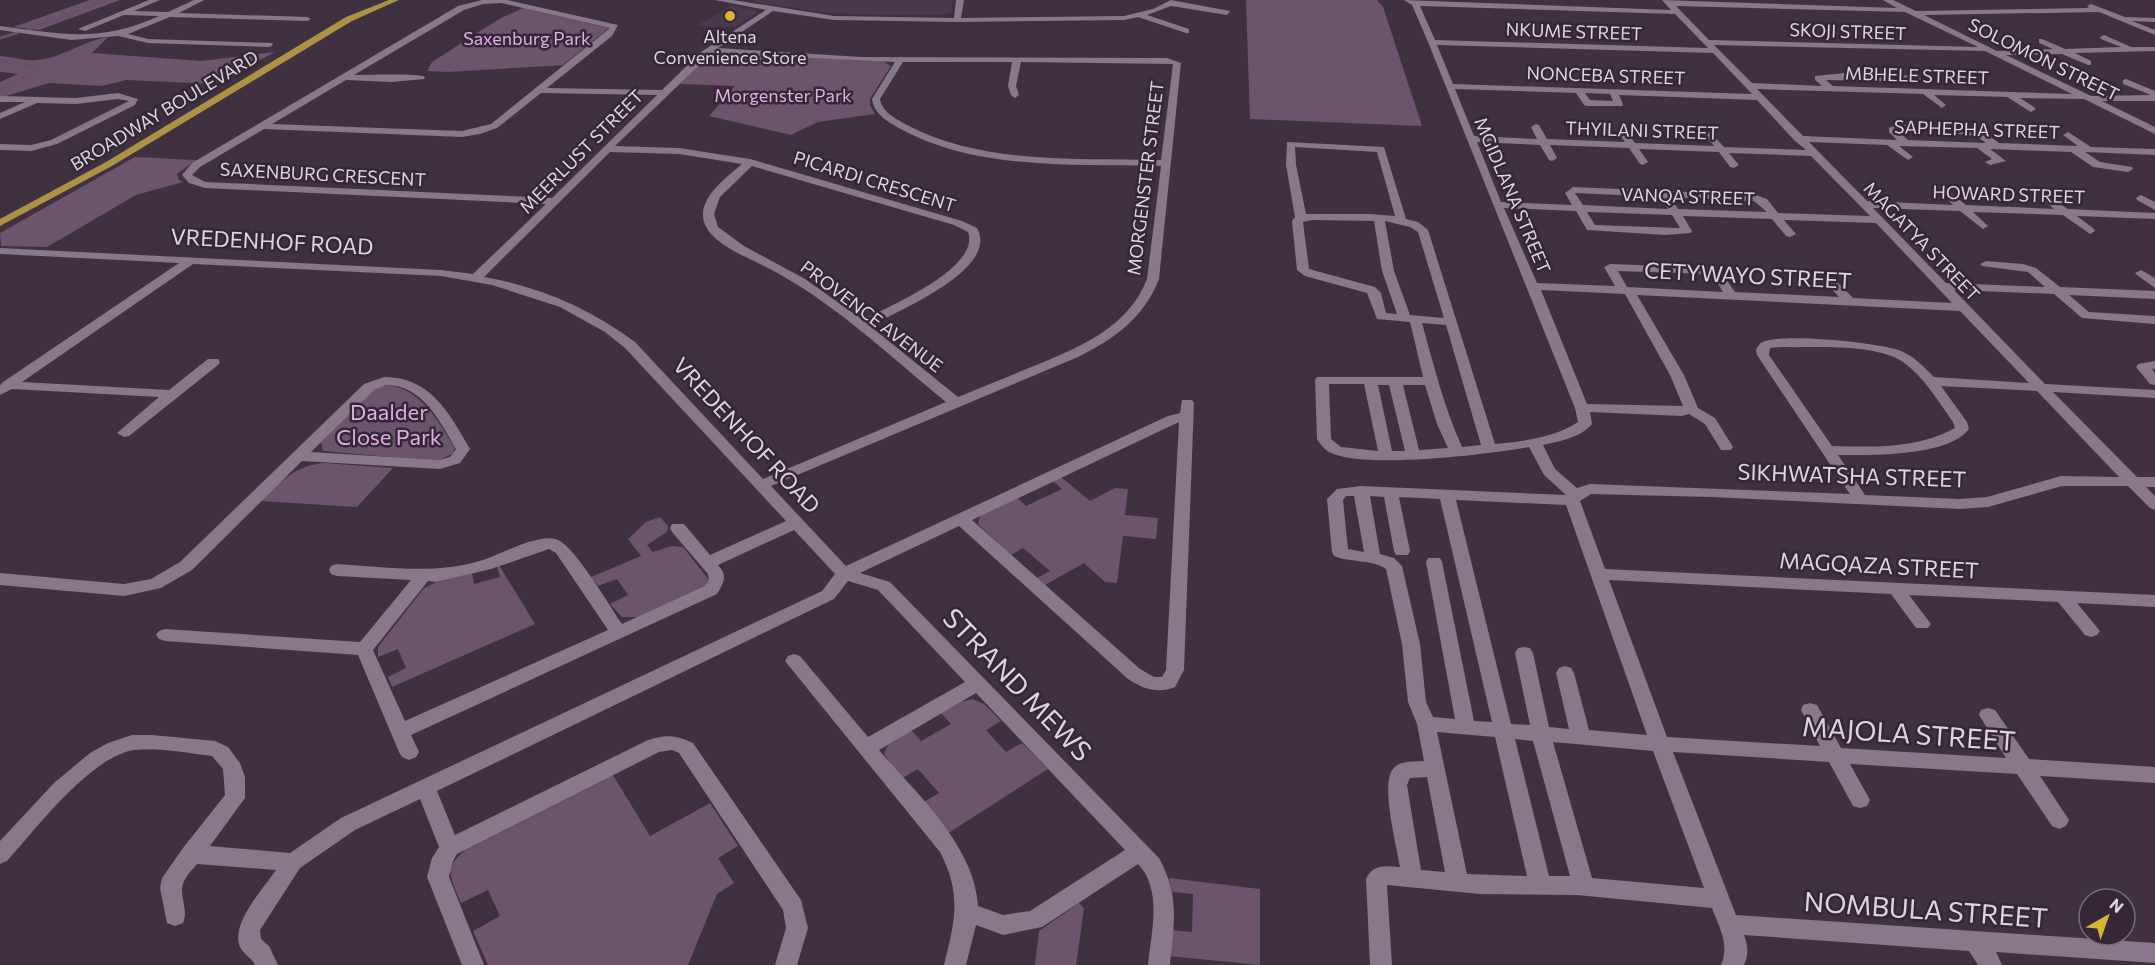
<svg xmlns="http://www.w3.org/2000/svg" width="2155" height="965" viewBox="0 0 2155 965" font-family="Commissioner,sans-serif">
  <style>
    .built { fill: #4b384c }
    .green { fill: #6b546c }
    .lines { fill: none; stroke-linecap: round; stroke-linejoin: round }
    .stream { stroke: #68526a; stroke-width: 3 }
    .minor { fill: #887889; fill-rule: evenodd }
    .major { fill: #ab9245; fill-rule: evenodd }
    .poi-dot { fill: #d6b534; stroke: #352736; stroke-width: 2 }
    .labels { text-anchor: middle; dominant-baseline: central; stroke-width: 5; stroke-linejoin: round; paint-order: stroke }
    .far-street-label { font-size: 18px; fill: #ddd4dd; stroke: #352736 }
    .far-poi-label { font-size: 18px; fill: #ddd4dd; stroke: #352736 }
    .far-park-label { font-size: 18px; fill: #e2ade6; stroke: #352736 }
    .street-label { font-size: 22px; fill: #ddd4dd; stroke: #352736 }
    .park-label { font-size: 22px; fill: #e2ade6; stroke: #352736 }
    .near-street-label { font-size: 27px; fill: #ddd4dd; stroke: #352736 }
  </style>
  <rect width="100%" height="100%" fill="#3f3140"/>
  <path class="built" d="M756 0H953L951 13 942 15 840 14 772 5 754 2Z
    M732 5 758 12 736 27 696 26Z"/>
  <path class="green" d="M90 0H120L39 30 13 27Z
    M1246 0H1377L1383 7 1422 126 1250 119Z
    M523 8 609 28 563 65 448 72 427 71 432 62 499 19Z
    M108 37 92 53 202 61 275 52 215 84 126 80 102 86 49 83 3 97 0 96V82L18 74 0 72V56C12 57 26 61 37 60 60 59 85 40 108 37Z
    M720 53 883 61 891 66 870 99V105L875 114 818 122 791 135 709 116 735 86 680 84 707 57Z
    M135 157 196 160 177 174 178 179 183 182 136 195 47 247 1 246 0 233Z
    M386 385C421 388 438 421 455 448L452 454 437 461 323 451 321 442 371 391Z
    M323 463 393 468 357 507 260 501C280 482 295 466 323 463Z
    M1061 477 1090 501 1115 488 1128 489 1125 515 1158 518 1156 539 1123 536 1117 583 1105 582 1084 563 1045 585 1037 578 1050 571 1023 548 1011 555 978 524 980 516 1017 498 1026 506 1062 489 1053 481Z
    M660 517 668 526 667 532 647 545 653 552 671 546 683 547 709 580 706 587 641 617H622L610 604 628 595 617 579 598 586 591 577 641 556 628 539 646 522Z
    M499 565 535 624 392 687 388 677 406 668 398 649 378 657V647L423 589 434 583 472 573 474 584 500 577 497 566Z
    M972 699 984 704 1001 721 986 730 1006 752 1022 743 1048 769 947 834 922 803 939 793 918 769 901 779 884 754 888 745 911 730 921 741 951 724 941 713 961 702Z
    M613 775 650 836 710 803 738 846 718 858 734 883 717 894 688 965H488L473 931 500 916 488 890 461 903C451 879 442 867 467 849Z
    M1169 878 1260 889V965L1168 956 1170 930 1192 932 1193 894 1172 892Z
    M1079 903 1084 908 1076 965H1035L1039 931Z"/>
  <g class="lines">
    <path class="stream" d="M29 29 105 0
      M0 38 17 33
      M0 61 33 66
      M0 90 39 70"/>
    <path class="minor" d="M149 0H160L134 11 168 12 194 0H204L179 13 307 17 311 19 307 21 170 17 128 34 148 39 272 43 273 45 269 47 148 43 118 36 71 40 0 30V26C60 34 101 43 159 16L124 15 85 31 78 29Z
      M482 0H507L618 25 612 36 547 88 662 90 701 52 766 10 715 0H733L834 16 954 18 956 0H964L961 18 1124 16 1153 9 1171 0 1230 11 1227 15 1171 6 1147 15 1189 29V33H1186L1138 17 1124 20 957 22 834 20 773 11 718 48 861 57 1167 58 1181 63 1159 279C1144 318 1114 339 1078 357L771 486 846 566 1168 416 1180 413 1182 400H1192L1194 403 1184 670 1175 687C1158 694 1143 689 1128 679L959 526 860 573 890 582 1159 858C1180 896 1174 923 1170 965H1148C1151 933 1163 890 1138 864L1042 927 1003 935 976 925 966 965H944C955 920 962 895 940 852L785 661 788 656 794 654 800 656 868 737 965 682 878 590 848 581 834 599 437 791 455 835 648 740C666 734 677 735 693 743L801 900 808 928 797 965H775L786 928 783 910 679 753 672 750 659 752 457 854 453 861 449 877 484 965H462L427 877 432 858 439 847 420 799 355 830 300 868 260 930 261 939 269 946 278 965H255C252 958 244 955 240 947 230 924 263 889 276 870L197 864C192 870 185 877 183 884 179 897 189 910 183 923L175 926 167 923 160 888 162 878 183 848 225 795 223 769 212 756C186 753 159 747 134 750 90 757 36 829 7 861L0 864V841L54 783 90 753 108 743 132 735H152L215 741 228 747 240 763 245 777V798L210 846 290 853 341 818 822 591 835 574 794 530 718 565C728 576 724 582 717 594L411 735 419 752 416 757 409 760 402 757 399 752 358 655 165 641 159 639 156 635 159 631 165 629 360 642 411 580 337 576 331 574 329 570 331 566 337 564C386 567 436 575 483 560 501 554 541 532 558 540 575 547 609 605 622 624L705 586 709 580 708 574 672 532 670 528 672 524H684L710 555 786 521 625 348 605 332 560 307 492 285 441 276 193 264 22 382 169 390 208 359H218L220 362 218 365 129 436 124 437 117 433 159 397 12 389 0 395V385L3 382 179 263 0 254V248L441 270 473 274 546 204 205 188 189 183 182 175 192 163 458 6ZM501 3 610 28 491 124 462 131 272 124 346 80 392 82 424 79 425 77C420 73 366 75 354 75L464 10 483 4ZM712 53 895 62 872 99C874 114 887 121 899 128 976 171 1075 164 1161 166L1147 279C1128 328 1080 347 1034 366 1009 376 983 387 958 397L870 326C898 311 1000 269 977 228L962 221 750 159 679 148 615 146ZM903 62H1012L1008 86 1011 95 1015 98 1019 95 1016 86 1021 62 1173 64 1161 160C1077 158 981 165 905 124 895 118 882 112 880 99ZM541 93 657 95 552 198 205 182 192 175 200 167 264 129 462 137 480 134 497 128ZM610 152 679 154 742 164C727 177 697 198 704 222 711 244 747 257 766 267 833 301 888 355 946 402L763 479 635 342C589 308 540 287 484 277ZM752 166 954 225 968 232C981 268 889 306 863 320L805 279 744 246 718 227 714 214 720 197ZM1179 422 1166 670 1162 677H1154L1140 669 972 520ZM549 549 556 553 608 630 405 721 373 650 428 581 436 582 491 569ZM976 693 1125 850 1030 911 1003 915 978 906C975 846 916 793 879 750Z
      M1404 0 1671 10 1662 0 1897 8 1883 0H1893L1916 11 2089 8 2087 6 2091 4 2125 17 2155 18V22L2132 21 2155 30V35L2099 12 1924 15 1997 51 2053 49 2039 43V39H2042L2065 49 2121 47 2101 39 2100 37 2104 35 2131 47H2155V51L2075 53 2091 61V65H2088L2062 54 2006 55 2091 96 2151 95 2123 84V80L2126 79 2155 91V101H2102L2155 127V134L2084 99 2020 98 2034 107 2036 109 2031 112 2007 97 1934 95 1946 105 1942 108 1923 94 1757 89 1803 136 1897 140 1889 132V128C1897 124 1911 123 1918 128L1916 130 1898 131 1908 140 1986 143C1970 130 1961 138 1949 130L1954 127 1981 130 1999 143 2078 146 2063 135 2068 132 2091 147 2155 149V155L2085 152 2100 162 2132 167 2133 169 2128 172 2093 167 2071 152 1990 149 2006 161 1990 165 1985 162 1992 159 1977 148 1899 146 1913 157 1908 160 1887 145 1809 142 1867 201 1953 205 1938 190 1943 187 1966 205 2054 209 2040 197 2045 194 2068 209 2155 213V219L2077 216 2094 229 2095 231 2090 234 2063 215 1973 212 1988 226 1983 229 1960 211 1873 208 1946 283 2045 287 2028 272 1982 266 1980 264 1986 261 2023 264 2036 268 2060 287 2155 291V299L2069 295 2089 312 2155 316V324L2082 318 2054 294 1954 290 2045 384 2155 390V398L2053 392 2137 477H2155V487H2146L2155 496V510L2150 508 2128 486H2062L1988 507 1960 509 1711 497 1591 494 1580 501 1605 569 2155 595V607L2077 603 2100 631 2097 635 2091 637 2085 635 2058 602 1909 595 1931 624 1928 628H1916L1891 594 1609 580 1667 737 1820 746 1801 710 1803 705 1810 703 1817 705 1841 748 2006 758 1979 715 1981 710 1988 708 1995 710 2029 759 2155 767V783L2040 776 2069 820 2066 826 2059 829 2052 826 2017 774 1850 764 1870 800 1867 806 1860 808 1853 806 1829 762 1673 752 1736 915 2155 943V963L1996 952 2002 965H1978L1969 951 1744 935C1748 945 1749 955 1744 965H1721C1730 945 1719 927 1712 908L1577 895 1480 894 1387 885 1392 965H1370L1366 879C1373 864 1385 866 1400 867 1397 847 1380 784 1393 769 1400 760 1414 762 1424 761L1417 724 1408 702 1402 644 1386 569C1372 559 1351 563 1334 556L1332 552 1327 499 1337 489 1361 486 1566 495 1544 475 1529 447C1491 454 1362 470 1329 452 1324 449 1320 444 1317 439L1315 380 1317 377H1423L1410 322 1377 319 1367 293 1305 276 1297 270 1292 221 1295 217 1286 165 1287 142 1384 147 1406 219 1418 222 1428 230 1495 444C1523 441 1554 438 1578 422L1575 408 1428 42 1412 5ZM1420 6 1675 14 1708 48 1435 40ZM1676 6 1905 12 1978 47 1709 40ZM1437 45 1713 53 1752 94 1453 84ZM1714 45 1985 51 2072 94 1833 86 1826 80 1917 82 1921 79 1917 76 1845 73 1815 76V80L1822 86 1752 83ZM1455 89 1576 93 1584 105 1587 106H1622L1623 104 1619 95 1757 100 1795 141 1806 150 1724 147 1710 132 1705 135 1714 146 1635 143 1625 129 1622 128 1617 131 1625 142 1547 139 1539 125 1536 124 1531 127 1537 139 1474 136ZM1585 93 1610 94 1613 101 1590 100ZM1477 142 1540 145 1549 160 1552 161 1557 158 1550 145 1629 148 1640 164 1643 165 1648 162 1639 149 1719 152 1730 167 1734 168 1739 165 1729 153 1811 156 1870 216 1778 213 1767 199 1756 195 1573 187 1565 193 1572 205 1501 202ZM1295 147 1377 152 1395 216 1370 214H1306L1296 165ZM1575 193 1660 197 1668 209 1583 205ZM1671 197 1754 201 1767 212 1678 209ZM1504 208 1576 211 1587 230 1665 235 1691 233 1692 231 1683 216 1772 219 1786 236 1790 237 1796 234 1784 220 1876 223 1952 303 1853 298 1828 273 1824 271 1818 275 1839 297 1735 292 1721 272 1710 268 1610 264 1604 267 1615 286 1537 283ZM1587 212 1672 215 1680 228 1595 225ZM1312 220 1374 221 1382 271 1397 314 1386 313 1381 293 1375 287 1309 269 1303 222ZM1385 221 1410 227 1418 232 1444 318 1410 315 1394 271ZM1618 271 1708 274 1713 276 1723 292 1627 287ZM1541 290 1625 294 1670 375 1683 406 1587 404ZM1637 295 1960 311 2029 383 1934 377C1924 367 1914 356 1901 351 1882 343 1777 332 1761 343 1760 343 1756 349 1756 350L1757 355 1850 494 1590 484 1577 488 1555 469 1543 445C1560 441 1580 438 1592 424L1590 412 1682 416 1689 414 1705 424 1721 450H1731L1733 447 1715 418 1698 408 1684 375ZM1422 323 1446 325 1481 445 1462 447C1444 407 1434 366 1422 323ZM1781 347C1815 348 1874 343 1903 362 1924 377 1938 401 1953 422L1955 428C1917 449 1874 447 1832 446L1769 355 1770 348ZM1329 384H1364L1378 451 1341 447 1331 439ZM1378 385H1389L1405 451H1392ZM1403 385H1425L1437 424 1448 448 1419 450ZM1941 386 2037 391 2119 477 2061 476 1987 497 1960 499 1865 495 1838 455C1870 455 1948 457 1969 429L1967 422ZM1346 496H1354L1364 552 1348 549 1343 500ZM1370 496 1384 497 1394 551 1396 555H1408L1410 551 1399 497 1440 499 1492 722 1474 721 1442 562 1440 558H1428L1426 562 1455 719 1433 717 1426 702 1420 644 1402 566 1394 558 1380 554ZM1456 500 1566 505 1647 735 1589 730 1574 673 1571 668 1565 666 1559 668 1556 673 1569 729 1549 727 1533 653 1530 648 1524 647 1518 648 1515 653 1530 725 1511 724ZM1437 732 1495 737 1527 876 1467 874ZM1515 739 1533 741 1570 876H1549ZM1553 742 1653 751 1704 888 1592 878ZM1427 777 1445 872 1421 870 1407 785 1410 778Z
      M118 93 138 99 135 105 57 144 31 151 0 150V144L31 145 51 140 129 101 118 99 76 104 37 103 0 119V113L25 102H0V96L76 98Z
      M2141 195 2155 202V210L2137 200 2136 198Z
      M2141 270 2155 278V288L2137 275 2135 273Z
      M2155 361V369H2152L2155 373V385L2150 384 2136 367 2138 364Z
      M384 377C431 377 449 413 470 449L460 463 440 469 302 461 192 570 161 588 124 596 0 585V573L124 584 151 579 180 562 364 384ZM386 385C422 385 440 421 456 449L450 457 439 460 311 452 374 390Z"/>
    <path class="major" d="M389 0H399L352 21 112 166 0 226V219L106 162 346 17Z"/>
  </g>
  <circle class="poi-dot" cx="730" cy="16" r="6"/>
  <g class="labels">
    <g class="far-street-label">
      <text transform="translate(1574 31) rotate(2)">NKUME STREET</text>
      <text transform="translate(1848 31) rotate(2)">SKOJI STREET</text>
      <text transform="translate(2044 59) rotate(26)">SOLOMON STREET</text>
      <text transform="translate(1606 75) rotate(2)">NONCEBA STREET</text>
      <text transform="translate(1917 75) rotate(2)">MBHELE STREET</text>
      <text transform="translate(164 110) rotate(-31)">BROADWAY BOULEVARD</text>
      <text transform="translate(1977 129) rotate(2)">SAPHEPHA STREET</text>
      <text transform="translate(1642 130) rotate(2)">THYILANI STREET</text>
      <text transform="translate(581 151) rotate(-45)">MEERLUST STREET</text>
      <text transform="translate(323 174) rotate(3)">SAXENBURG CRESCENT</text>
      <text transform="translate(1145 178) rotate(-83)">MORGENSTER STREET</text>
      <text transform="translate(875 181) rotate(17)">PICARDI CRESCENT</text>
      <text transform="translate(2009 194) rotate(2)">HOWARD STREET</text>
      <text transform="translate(1513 195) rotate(67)">MGIDLANA STREET</text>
      <text transform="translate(1688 196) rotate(2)">VANQA STREET</text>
      <text transform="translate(1922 241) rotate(46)">MAGATYA STREET</text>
      <text transform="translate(872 316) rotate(37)">PROVENCE AVENUE</text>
    </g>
    <g class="far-poi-label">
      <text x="730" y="36">Altena<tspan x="730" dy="21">Convenience Store</tspan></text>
    </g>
    <g class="far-park-label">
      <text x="527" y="38">Saxenburg Park</text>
      <text x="783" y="95">Morgenster Park</text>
    </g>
    <g class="street-label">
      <text transform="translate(272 241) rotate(3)">VREDENHOF ROAD</text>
      <text transform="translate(1748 275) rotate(3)">CETYWAYO STREET</text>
      <text transform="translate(747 435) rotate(47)">VREDENHOF ROAD</text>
      <text transform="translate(1852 475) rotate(2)">SIKHWATSHA STREET</text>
      <text transform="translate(1879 565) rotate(3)">MAGQAZA STREET</text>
    </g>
    <g class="park-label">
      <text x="389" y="411">Daalder<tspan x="389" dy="25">Close Park</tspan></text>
    </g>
    <g class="near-street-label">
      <text transform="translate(1018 684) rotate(46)">STRAND MEWS</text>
      <text transform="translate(1909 733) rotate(4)">MAJOLA STREET</text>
      <text transform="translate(1926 909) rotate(4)">NOMBULA STREET</text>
    </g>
  </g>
  <g transform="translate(2107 917) rotate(40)"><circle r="28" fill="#352736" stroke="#786c79" stroke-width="1.5"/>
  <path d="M0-4.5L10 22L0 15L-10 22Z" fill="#d6b534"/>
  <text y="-9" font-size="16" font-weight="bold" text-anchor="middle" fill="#ddd4dd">N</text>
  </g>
</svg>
